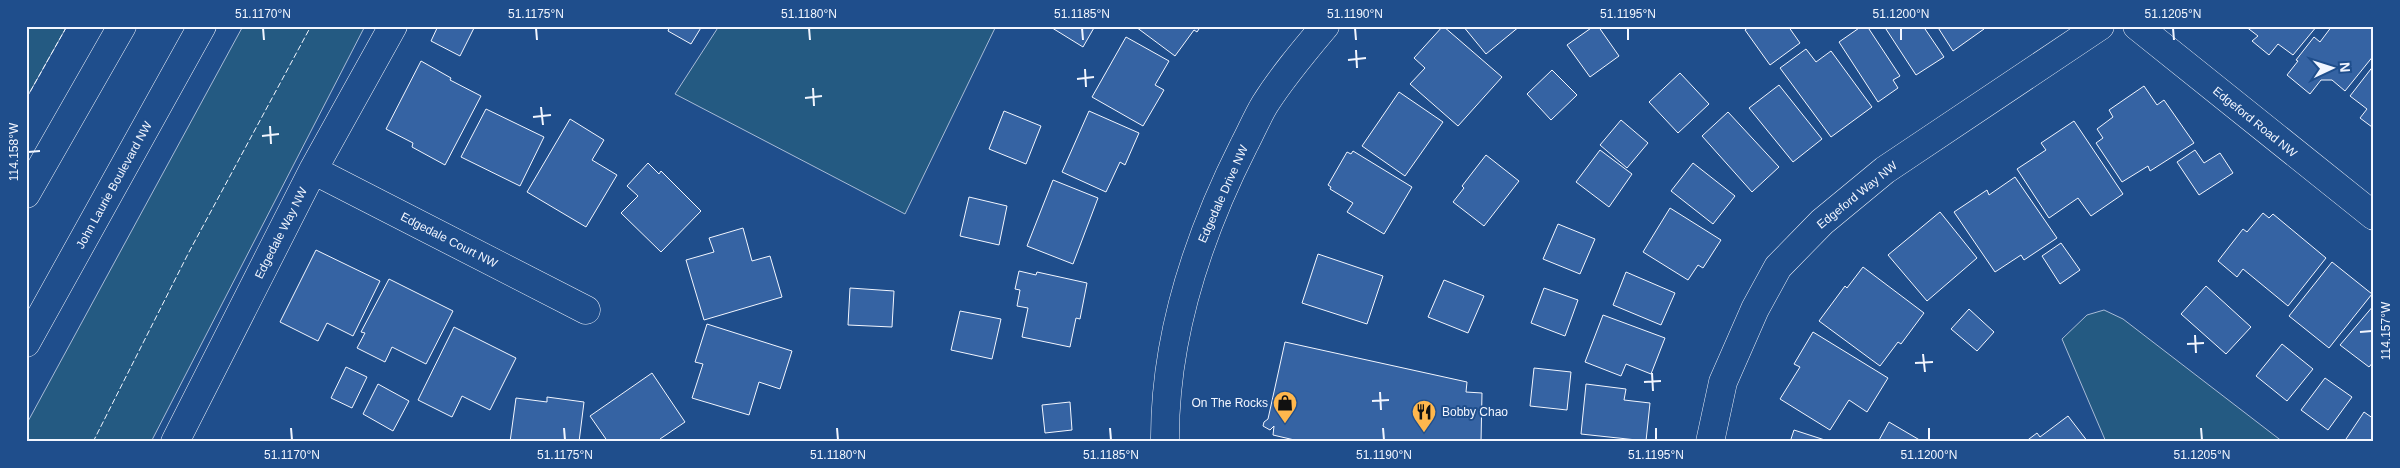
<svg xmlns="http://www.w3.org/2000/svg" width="2400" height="468" viewBox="0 0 2400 468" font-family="Arial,sans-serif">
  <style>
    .green { fill: #245a82; stroke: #a8bbd7 }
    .building { fill: #3563a3; stroke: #f2f6ff }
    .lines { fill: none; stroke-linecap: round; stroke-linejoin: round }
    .minor-casing { stroke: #f2f6ff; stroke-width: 29 }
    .tertiary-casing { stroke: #f2f6ff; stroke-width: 29 }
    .secondary-casing { stroke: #f2f6ff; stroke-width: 29 }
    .minor { stroke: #1f4e8c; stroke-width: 28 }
    .tertiary { stroke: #1f4e8c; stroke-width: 28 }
    .secondary { stroke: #1f4e8c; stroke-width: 28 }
    .fence { stroke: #f2f6ff; stroke-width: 1; stroke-dasharray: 6 2.5; stroke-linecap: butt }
    .ticks { fill: none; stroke: #f2f6ff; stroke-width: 2 }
    .labels { text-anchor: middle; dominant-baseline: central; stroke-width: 4; stroke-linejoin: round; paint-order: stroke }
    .street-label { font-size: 12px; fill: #f2f6ff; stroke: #1f4e8c }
    .poi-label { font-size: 12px; fill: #f2f6ff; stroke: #1f4e8c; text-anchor: end }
    .neatline { fill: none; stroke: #f2f6ff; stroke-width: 2 }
    .ticks-label { font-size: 12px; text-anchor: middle; fill: #f2f6ff }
  </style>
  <rect width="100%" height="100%" fill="#1f4e8c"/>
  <path class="green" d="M26 26H67L26 99Z
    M243 26H365L151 442H26V425Z
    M719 26H996L905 214 675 94Z
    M2104 310 2123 319 2283 442H2106L2062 339 2087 315Z"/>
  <path class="building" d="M438 26H475L460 56 431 41Z
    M670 26H702L691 44 668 31Z
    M1049 26H1095L1083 47Z
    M1201 26 1197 32 1194 30 1175 56 1136 27Z
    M1443 26 1502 77 1458 126 1410 84 1425 68 1414 58Z
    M1463 26H1520L1486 54Z
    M1594 26H1598L1619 56 1590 77 1567 45Z
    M1750 26H1788L1800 43 1770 65 1745 30Z
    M1862 26H1867L1900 76 1893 80 1898 88 1878 102 1839 42Z
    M1884 26H1923L1944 57 1916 75Z
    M1937 26H1982L1984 29 1953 51Z
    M2245 26H2317L2293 55 2278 44 2269 55 2252 41 2258 36Z
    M2332 26H2372L2374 28V55L2345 91 2332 80H2321L2310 94 2287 75 2298 61 2296 60 2314 37 2320 42Z
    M1126 37 1169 61 1155 85 1164 90 1143 126 1092 97Z
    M1806 49 1816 62 1831 51 1872 107 1831 137 1780 68Z
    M421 61 451 78 450 80 481 96 445 165 412 147 413 143 386 129Z
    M2374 65V125L2372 127 2360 118 2367 109 2350 96Z
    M1552 70 1577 95 1551 120 1527 94Z
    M1680 73 1709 104 1678 133 1649 102Z
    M1779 85 1822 139 1793 162 1749 108Z
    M2144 86 2157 105 2164 100 2194 143 2150 171 2148 166 2122 182 2096 143 2103 138 2097 129 2113 117 2109 110Z
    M1399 92 1443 122 1405 176 1362 146Z
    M486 109 544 137 520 186 461 157Z
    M1004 111 1041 126 1026 164 989 149Z
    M1089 111 1139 133 1125 165 1120 162 1106 192 1062 172Z
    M1728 112 1779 167 1752 192 1702 136Z
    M570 119 604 140 592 160 617 175 586 227 527 192Z
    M1621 120 1648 143 1627 168 1600 145Z
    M2074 121 2123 194 2091 216 2078 198 2049 218 2017 169 2046 150 2041 143Z
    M1600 150 1632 174 1609 207 1576 182Z
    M2195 150 2204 163 2220 153 2233 173 2199 195 2177 162Z
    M1353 151 1412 187 1384 234 1347 212 1353 203 1330 189 1331 187 1328 185 1347 152 1351 154Z
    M1486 155 1519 181 1484 226 1453 202 1464 188 1462 186Z
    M648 163 659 174 661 171 701 211 661 252 621 213 638 196 627 186Z
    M1693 163 1735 196 1713 224 1671 191Z
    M2015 177 2057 238 2024 260 2021 255 1995 272 1954 212 1987 190 1989 195Z
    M1053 180 1098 198 1073 264 1027 246Z
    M969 197 1007 206 999 245 960 236Z
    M1670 208 1721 240 1703 268 1698 265 1688 280 1643 252Z
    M1940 212 1977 258 1927 301 1888 255Z
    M2263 213 2269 218 2273 214 2326 258 2288 306 2243 269 2237 277 2218 261 2243 229 2247 232Z
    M1558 224 1595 239 1580 274 1543 259Z
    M743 228 752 261 770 256 782 297 704 320 686 260 714 252 709 238Z
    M2061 243 2080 270 2060 284 2042 256Z
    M316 250 380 281 353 336 327 323 318 341 280 322Z
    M1318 254 1383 276 1367 324 1302 303Z
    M2332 262 2372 294 2329 348 2289 316Z
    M1863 267 1924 313 1901 344 1898 342 1880 366 1819 321 1845 286 1847 288Z
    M1019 271 1036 275 1037 272 1087 283 1080 319 1076 318 1070 347 1022 337 1028 308 1017 306 1020 290 1015 289Z
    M1626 272 1675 293 1661 325 1613 305Z
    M389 279 453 311 426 364 392 347 385 362 357 348 365 333 361 332Z
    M1444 280 1484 296 1468 333 1428 317Z
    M2206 286 2251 327 2226 354 2181 314Z
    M850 288 894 291 892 327 848 325Z
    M1544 288 1578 300 1565 336 1531 323Z
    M2374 305V361L2369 367 2340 345Z
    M1969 309 1994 332 1977 351 1951 329Z
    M960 311 1001 319 992 359 951 350Z
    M1603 315 1665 338 1651 374 1626 364 1621 376 1585 362Z
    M707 324 792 351 780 389 759 382 749 415 692 398 703 364 695 362Z
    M454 327 516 358 490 410 462 396 452 417 418 400Z
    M1813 332 1888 378 1867 412 1849 400 1830 430 1780 399 1800 367 1794 364Z
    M1285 342 1467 382 1466 392 1482 393 1481 442H1303L1273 435 1274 426 1270 430 1263 426 1264 422 1268 419Z
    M2282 344 2313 369 2287 401 2256 376Z
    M346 367 367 377 352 408 331 398Z
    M1534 368 1571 372 1567 410 1530 406Z
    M652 373 685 422 660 439 662 442H608L590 416Z
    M2325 378 2352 397 2328 430 2301 410Z
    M378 384 409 401 393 431 363 414Z
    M1586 384 1626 389 1624 400 1650 403 1646 441 1581 434Z
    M547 397 584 402 579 442H510L516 398 547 402Z
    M1070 402 1072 430 1045 433 1042 405Z
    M2364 412 2374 419V442H2344Z
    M2068 416 2088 442H2025L2037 433 2040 437Z
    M1889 422 1923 442H1878Z
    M1794 430 1831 442H1790Z"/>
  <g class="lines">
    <defs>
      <path id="minor" d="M2137 26 2374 216
        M313 170 586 310
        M175 442 313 170 393 26
        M1710 442 1723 382 1755 309 1778 267 1822 222 1885 170 2100 26"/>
      <path id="tertiary" d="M1165 442C1164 339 1198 236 1244 145 1251 132 1257 117 1265 104 1282 77 1304 51 1325 26"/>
      <path id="secondary" d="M26 194 122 26
        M26 343 202 26"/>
    </defs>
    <use href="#minor" class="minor-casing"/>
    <use href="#tertiary" class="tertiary-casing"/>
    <use href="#secondary" class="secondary-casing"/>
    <use href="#minor" class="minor"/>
    <use href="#tertiary" class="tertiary"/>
    <use href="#secondary" class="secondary"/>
    <path class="fence" d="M26 99 67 26
      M93 442 189 252 311 26"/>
  </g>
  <path class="ticks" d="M263 28 264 40M536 28 537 40M809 28 810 40M1082 28 1083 40M1355 28 1356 40M1628 28V40M1901 28V40M2173 28 2174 40M1356 50 1357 68M1348 60 1366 58M1085 69 1086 87M1077 79 1094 77M813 88 814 106M805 98 822 96M541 107 543 125M533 117 551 115M270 126 271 144M262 136 279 134M28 152 40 151M2360 332 2372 331M2195 335 2196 353M2187 344 2204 343M1923 354 1925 372M1915 363 1933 362M1652 373 1653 391M1644 382 1661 381M1380 392 1381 410M1372 401 1389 400M291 428 292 440M564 428 565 440M837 428 838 440M1110 428 1111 440M1383 428 1384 440M1656 428V440M1929 428V440M2201 428 2202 440"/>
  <defs>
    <symbol id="shop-pin" viewBox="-11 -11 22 30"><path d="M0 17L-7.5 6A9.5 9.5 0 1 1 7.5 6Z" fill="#ffb74d" stroke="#1f4e8c"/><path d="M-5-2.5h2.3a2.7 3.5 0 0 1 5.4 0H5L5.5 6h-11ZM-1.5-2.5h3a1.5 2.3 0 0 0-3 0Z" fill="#111"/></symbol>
    <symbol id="restaurant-pin" viewBox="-11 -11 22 30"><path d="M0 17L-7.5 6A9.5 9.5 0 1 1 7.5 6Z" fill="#ffb74d" stroke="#1f4e8c"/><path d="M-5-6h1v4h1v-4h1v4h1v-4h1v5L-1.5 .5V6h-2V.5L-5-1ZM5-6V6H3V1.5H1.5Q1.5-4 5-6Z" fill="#111"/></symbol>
  </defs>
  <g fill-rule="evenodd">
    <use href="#shop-pin" x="1271" y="389" width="28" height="38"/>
    <use href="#restaurant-pin" x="1410" y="398" width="28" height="38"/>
  </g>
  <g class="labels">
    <g class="street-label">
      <text transform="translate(2255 122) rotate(39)">Edgeford Road NW</text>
      <text transform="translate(114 185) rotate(-61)">John Laurie Boulevard NW</text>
      <text transform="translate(1223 194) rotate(-66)">Edgedale Drive NW</text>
      <text transform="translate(1857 195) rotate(-39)">Edgeford Way NW</text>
      <text transform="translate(281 233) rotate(-63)">Edgedale Way NW</text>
      <text transform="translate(449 240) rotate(27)">Edgedale Court NW</text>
    </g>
    <g class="poi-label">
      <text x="1268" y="403">On The Rocks</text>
      <text x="1442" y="412" text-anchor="start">Bobby Chao</text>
    </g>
  </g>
  <rect width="2400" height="468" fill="none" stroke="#1f4e8c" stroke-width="55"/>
  <g transform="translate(2332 68) rotate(86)" stroke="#1f4e8c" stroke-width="4" paint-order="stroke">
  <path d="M0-4L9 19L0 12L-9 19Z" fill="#f2f6ff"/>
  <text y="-8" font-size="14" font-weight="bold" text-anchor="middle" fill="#f2f6ff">N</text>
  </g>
  <rect x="28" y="28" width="2344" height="412" class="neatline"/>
  <g class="ticks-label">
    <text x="263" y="18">51.1170°N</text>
    <text x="536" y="18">51.1175°N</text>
    <text x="809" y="18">51.1180°N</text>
    <text x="1082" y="18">51.1185°N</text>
    <text x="1355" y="18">51.1190°N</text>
    <text x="1628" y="18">51.1195°N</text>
    <text x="1901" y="18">51.1200°N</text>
    <text x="2173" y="18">51.1205°N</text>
    <text transform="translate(14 152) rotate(-90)" y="4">114.158°W</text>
    <text transform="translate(2386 331) rotate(-90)" y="4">114.157°W</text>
    <text x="292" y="459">51.1170°N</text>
    <text x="565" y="459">51.1175°N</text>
    <text x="838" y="459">51.1180°N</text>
    <text x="1111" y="459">51.1185°N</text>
    <text x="1384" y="459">51.1190°N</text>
    <text x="1656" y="459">51.1195°N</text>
    <text x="1929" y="459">51.1200°N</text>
    <text x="2202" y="459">51.1205°N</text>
  </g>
</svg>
